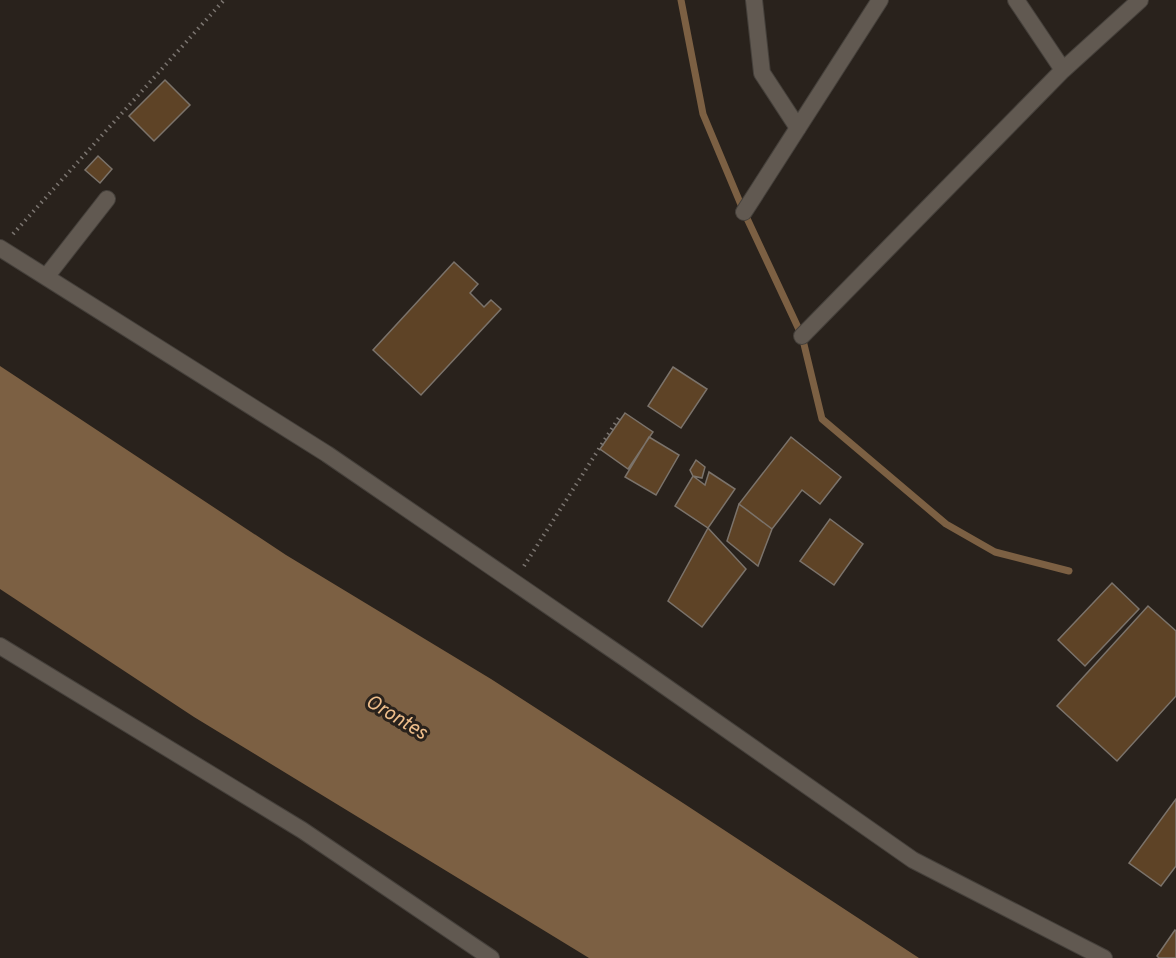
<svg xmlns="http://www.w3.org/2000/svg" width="1176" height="958" viewBox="0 0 1176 958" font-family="Overpass,sans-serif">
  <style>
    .water { fill: #7c6043 }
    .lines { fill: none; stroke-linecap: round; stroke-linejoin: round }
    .stream { stroke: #7c6043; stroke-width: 7 }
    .building { fill: #5e4326; stroke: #7b736b; stroke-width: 1.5 }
    .minor-casing { stroke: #45403b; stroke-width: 18 }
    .path { stroke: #7b7570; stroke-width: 4; stroke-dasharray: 1.5 4.5; stroke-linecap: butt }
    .minor { stroke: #615951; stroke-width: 16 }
    .labels { text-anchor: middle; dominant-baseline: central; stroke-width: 6; stroke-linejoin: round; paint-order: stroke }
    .water-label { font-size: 20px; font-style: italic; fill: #eebe8b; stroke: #29221c }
  </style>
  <rect width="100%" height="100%" fill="#29221c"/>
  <path class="water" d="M0 366 286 555 491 679 683 803 919 958H589L194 717 0 589Z"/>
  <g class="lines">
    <path class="stream" d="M681 0 703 114 744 212 802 336 822 419 946 524 995 552 1069 571"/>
  </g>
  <path class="building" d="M165 80 190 105 154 141 129 116Z
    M98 156 112 169 100 183 85 170Z
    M454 262 478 284 470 293 484 307 491 300 501 309 421 395 373 350Z
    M673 367 707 389 681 428 648 406Z
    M625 413 653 432 628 469 600 449Z
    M649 437 679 455 656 495 625 477Z
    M791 437 841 477 820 504 802 490 772 529 739 504Z
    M696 460 705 467 702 478 693 476 690 470Z
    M709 472 735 489 708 528 675 506 693 476 705 485Z
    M739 504 772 529 758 566 727 541Z
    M830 519 863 544 834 585 800 561Z
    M708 528 746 569 702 627 668 601Z
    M1112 583 1139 609 1085 666 1058 640Z
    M1148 606 1176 631V696L1117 761 1057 706Z
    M1176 799V866L1161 886 1129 863Z
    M1175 930 1176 931V958H1159L1157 956Z"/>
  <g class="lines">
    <defs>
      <path id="minor" d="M754 0 762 73 798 128
        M1063 70 1140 0
        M744 212 880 0
        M0 248 327 454 629 661 913 860 1104 958
        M46 277 107 199
        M802 336 1063 70 1016 0
        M0 646 302 830 491 958"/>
    </defs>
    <use href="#minor" class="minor-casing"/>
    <path class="path" d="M13 234 224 0
      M524 566 620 416"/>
    <use href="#minor" class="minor"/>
  </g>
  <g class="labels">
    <g class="water-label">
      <text transform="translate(396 718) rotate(31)">Orontes</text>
    </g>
  </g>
</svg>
